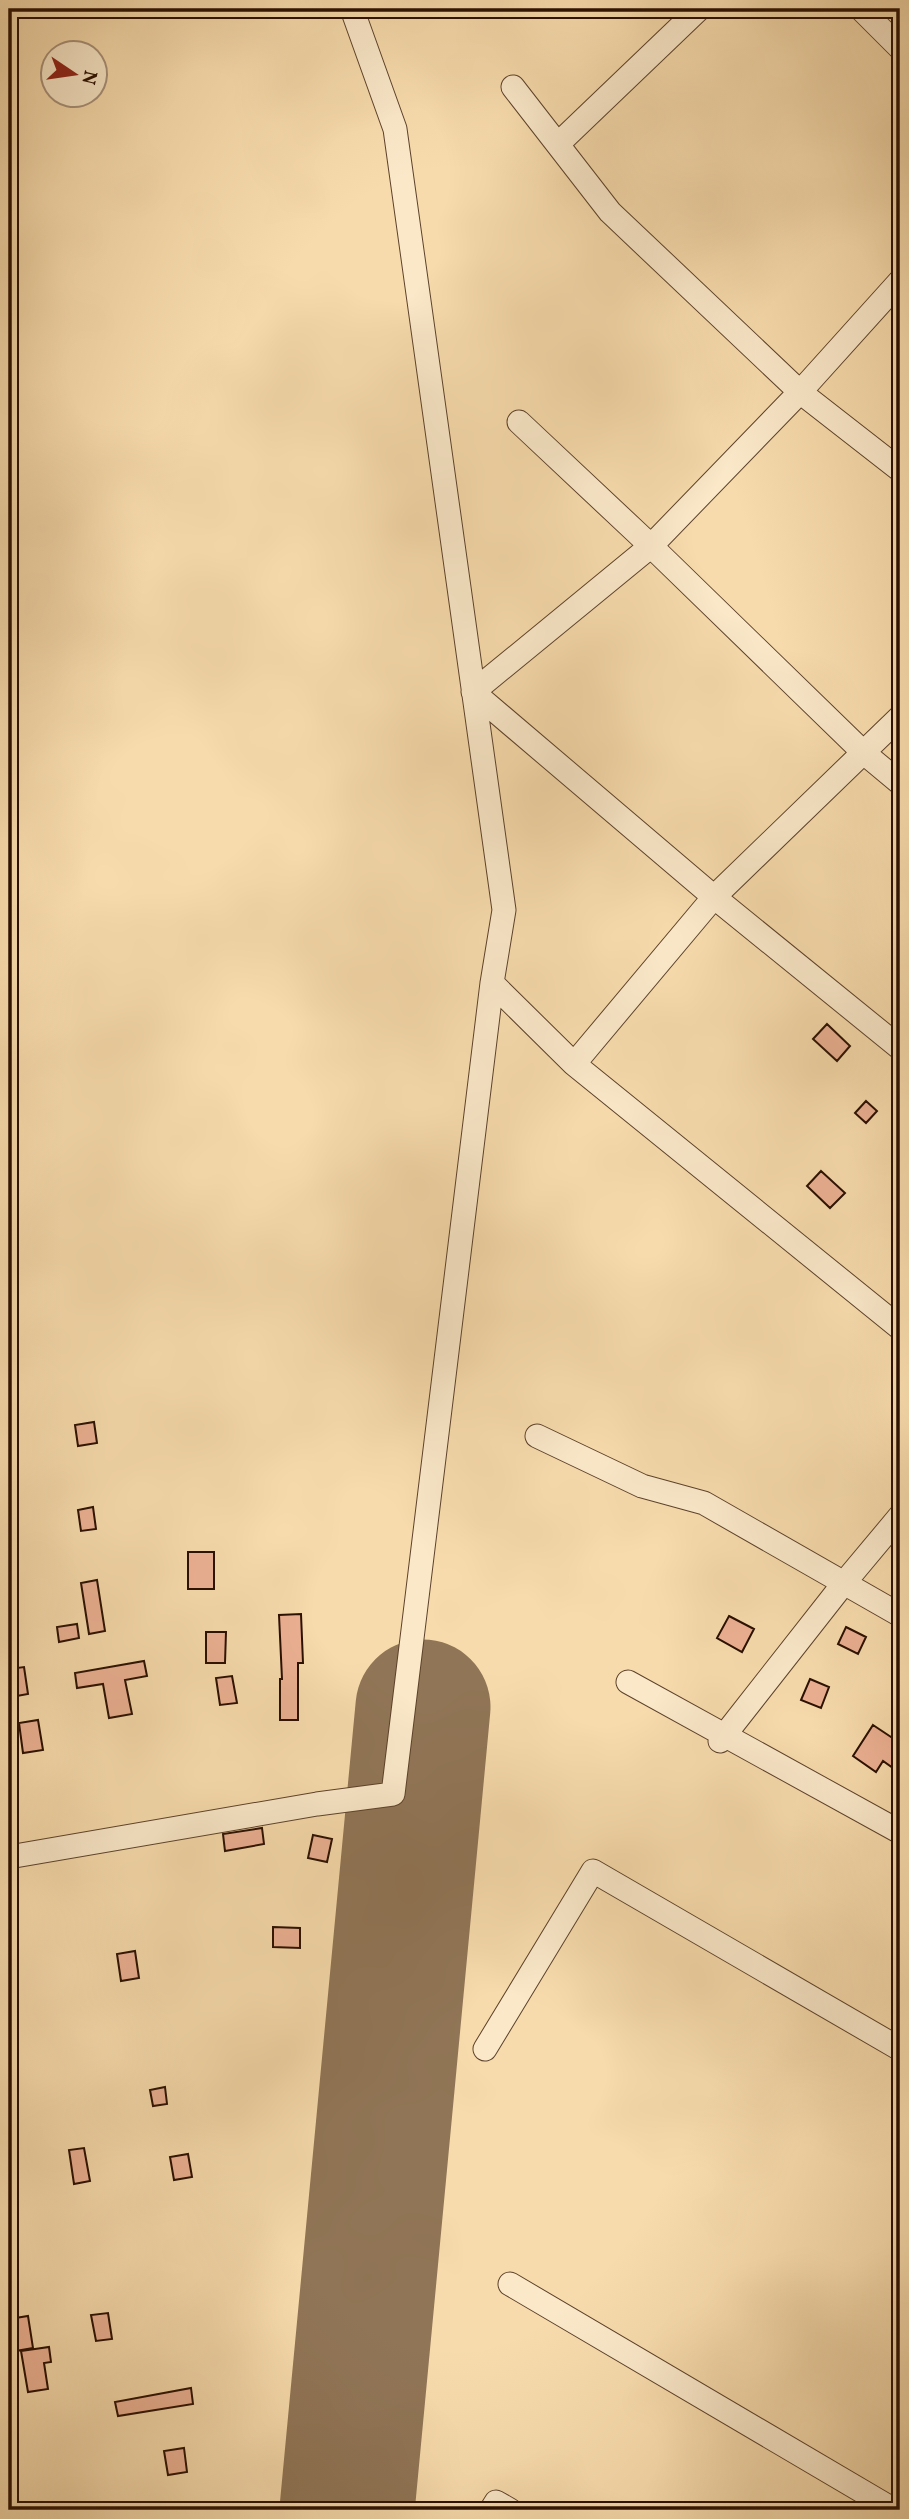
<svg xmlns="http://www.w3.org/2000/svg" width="909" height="2519" viewBox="0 0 909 2519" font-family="Vollkorn,serif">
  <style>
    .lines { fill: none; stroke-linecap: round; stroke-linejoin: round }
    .runway { stroke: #907556; stroke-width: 135 }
    .building { fill: #ecb193; stroke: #2a0f00; stroke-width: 2 }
    .minor-casing { stroke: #5d422b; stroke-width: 25 }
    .minor { stroke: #fae8c9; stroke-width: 23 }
  </style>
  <rect width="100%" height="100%" fill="#f7dbac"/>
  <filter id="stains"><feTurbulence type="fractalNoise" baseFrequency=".00286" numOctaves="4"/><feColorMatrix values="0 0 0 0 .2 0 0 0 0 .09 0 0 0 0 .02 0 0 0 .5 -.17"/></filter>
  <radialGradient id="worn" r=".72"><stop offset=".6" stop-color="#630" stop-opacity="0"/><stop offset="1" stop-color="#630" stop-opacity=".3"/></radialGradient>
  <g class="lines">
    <path class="runway" d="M347 2510 423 1707"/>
  </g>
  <path class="building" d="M827 1024 850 1046 837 1061 813 1039Z
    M866 1101 877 1111 866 1123 855 1113Z
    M821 1171 845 1193 830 1208 807 1186Z
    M94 1422 97 1443 78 1446 75 1425Z
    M93 1507 96 1529 81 1531 78 1510Z
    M188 1552H214V1589H188Z
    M97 1580 105 1631 89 1634 81 1583Z
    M301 1614 303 1663H298V1720H280V1679H282L279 1615Z
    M729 1616 754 1629 742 1652 717 1638Z
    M77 1624 79 1638 59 1642 57 1627Z
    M846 1627 866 1637 858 1654 838 1644Z
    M206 1632H226L225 1663H206Z
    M144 1661 147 1676 125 1680 132 1714 109 1718 103 1684 77 1688 75 1673Z
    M24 1667 28 1694 11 1697 9 1669Z
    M232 1676 237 1703 220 1705 216 1678Z
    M810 1679 829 1687 821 1708 801 1700Z
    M38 1720 43 1750 23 1753 19 1723Z
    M873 1725 900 1743V1773L883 1761 876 1772 853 1756Z
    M262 1828 264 1844 225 1851 223 1834Z
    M313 1835 332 1839 327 1862 308 1858Z
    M273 1927 300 1928V1948L273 1947Z
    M135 1951 139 1978 121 1981 117 1954Z
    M165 2087 167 2104 153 2106 150 2090Z
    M84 2148 90 2181 74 2184 69 2150Z
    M188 2154 192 2177 174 2180 170 2157Z
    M108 2313 112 2339 96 2341 91 2315Z
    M28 2316 33 2348 10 2352 9 2319Z
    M49 2347 51 2362 44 2363 48 2389 28 2392 21 2351Z
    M191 2388 193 2404 118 2416 115 2402Z
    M184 2448 187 2472 168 2475 164 2451Z"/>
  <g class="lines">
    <defs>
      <path id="minor" d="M861 9 900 48
        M513 87 610 212 800 392 900 470
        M558 144 699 9
        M900 281 800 392 651 546 473 692 714 897 900 1048
        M519 422 651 546 864 753 900 783
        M492 983 574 1064 714 897 900 717
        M574 1064 900 1328
        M537 1436 642 1486 704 1503 900 1615
        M628 1682 900 1832
        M720 1741 844 1583 900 1516
        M9 1857 317 1804 393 1794 492 983 504 910 395 129 352 9
        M485 2049 593 1871 900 2049
        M510 2284 894 2510
        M491 2510 496 2502 510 2510"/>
    </defs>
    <use href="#minor" class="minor-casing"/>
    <use href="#minor" class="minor"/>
  </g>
  <rect width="909" height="2519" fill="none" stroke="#f7dbac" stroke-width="35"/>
  <rect x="10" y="10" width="888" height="2498" fill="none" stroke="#2a0f00" stroke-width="3.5"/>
  <rect x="18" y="18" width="874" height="2484" fill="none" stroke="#2a0f00" stroke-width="2"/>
  <g transform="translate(74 74) rotate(103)"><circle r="33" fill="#fae8c9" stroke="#a79179" stroke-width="2"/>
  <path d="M0-5L12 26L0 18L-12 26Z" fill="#8f2418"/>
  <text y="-10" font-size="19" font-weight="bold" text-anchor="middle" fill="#2a0f00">N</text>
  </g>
  <rect width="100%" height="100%" filter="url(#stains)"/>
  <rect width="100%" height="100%" fill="url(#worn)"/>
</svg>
